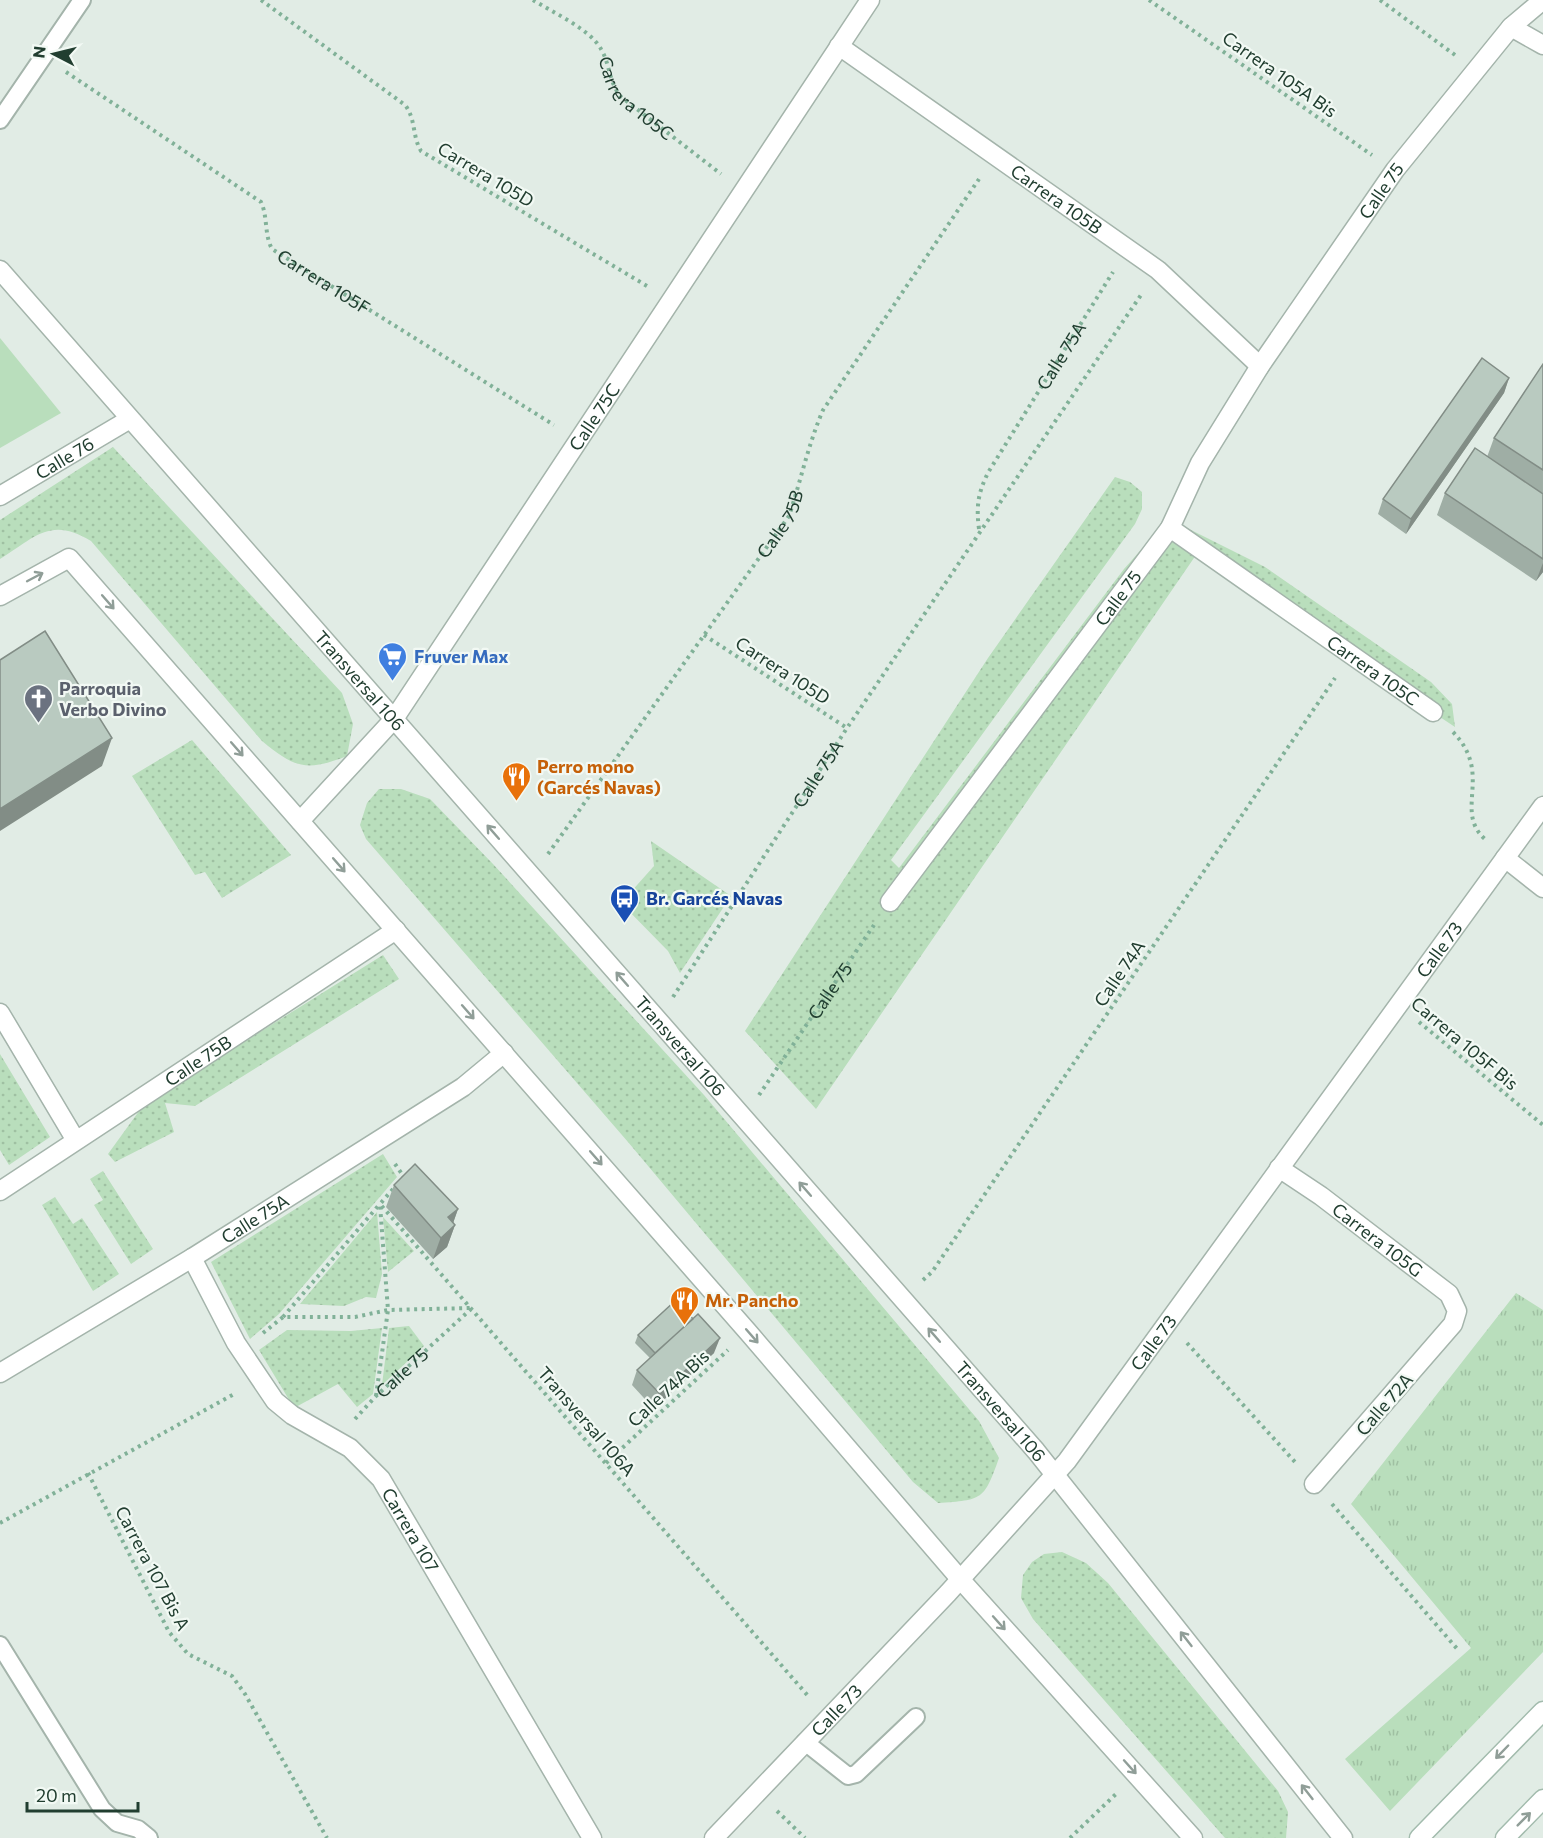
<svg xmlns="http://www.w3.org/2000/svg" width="1543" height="1838" viewBox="0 0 1543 1838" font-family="Commissioner,sans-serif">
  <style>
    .grass { fill: url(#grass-dots) }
    .park { fill: url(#park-tufts) }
    .garden { fill: #b9debc }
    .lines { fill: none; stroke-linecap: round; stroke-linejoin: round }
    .service-casing { stroke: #a4b4ab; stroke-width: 20 }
    .minor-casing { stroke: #a4b4ab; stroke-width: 21 }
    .tertiary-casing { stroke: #a4b4ab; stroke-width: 21 }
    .secondary-casing { stroke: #a2bbad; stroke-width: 21 }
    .path { stroke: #81b198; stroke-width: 4; stroke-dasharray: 3 4.5; stroke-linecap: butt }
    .service { stroke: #fff; stroke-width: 16 }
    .minor { stroke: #fff; stroke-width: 18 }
    .tertiary { stroke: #fff; stroke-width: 18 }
    .secondary { stroke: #fff; stroke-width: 18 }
    .wall { fill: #9faea5 }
    .shaded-wall { fill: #828d86 }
    .building { fill: #b9cac0; stroke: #828d86; stroke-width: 1.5 }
    .oneway { stroke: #909e98 }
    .labels { text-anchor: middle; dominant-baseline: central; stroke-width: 4.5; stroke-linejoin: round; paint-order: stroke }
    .street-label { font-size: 18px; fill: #213e30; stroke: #f2f9f4 }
    .shop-label { font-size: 18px; font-weight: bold; fill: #366cbe; stroke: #f2f9f4; text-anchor: start }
    .worship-label { font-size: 18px; font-weight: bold; fill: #5b616d; stroke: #f2f9f4; text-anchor: start }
    .food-label { font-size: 18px; font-weight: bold; fill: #c56008; stroke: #f2f9f4; text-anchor: start }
    .transit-label { font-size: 18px; font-weight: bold; fill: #164399; stroke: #f2f9f4; text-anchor: start }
  </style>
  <defs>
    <pattern id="grass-dots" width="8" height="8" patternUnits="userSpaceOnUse" patternTransform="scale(1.5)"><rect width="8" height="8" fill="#b9debc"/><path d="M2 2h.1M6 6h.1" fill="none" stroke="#9fc0a2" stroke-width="1.8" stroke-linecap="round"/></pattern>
    <pattern id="park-tufts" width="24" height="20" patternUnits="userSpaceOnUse" patternTransform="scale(1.5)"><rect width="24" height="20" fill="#b9debc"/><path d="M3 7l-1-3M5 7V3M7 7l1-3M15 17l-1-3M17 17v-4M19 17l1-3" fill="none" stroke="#9fc0a2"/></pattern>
  </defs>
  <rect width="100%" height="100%" fill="#e1ece5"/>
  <path class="grass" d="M113 447 342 693 353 724 347 756C306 772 295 768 262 741L91 541C51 516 35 537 0 559V520Z
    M1115 477 1130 482 1142 492V509L1135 524 891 860 899 868 1124 569C1144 547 1152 534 1181 525L1265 567 1431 682 1452 704 1455 727 1196 555 816 1109 745 1031 988 658Z
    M192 740 291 855 222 898 205 872 195 875 132 776Z
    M379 789H401L430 799 493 864 704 1095 979 1421 999 1458C984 1500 983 1500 938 1503L913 1482 628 1142 366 839 360 825 367 803Z
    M651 841 731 896 680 973 668 951 621 903 654 866Z
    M383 955 399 979 195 1106 165 1103 174 1132 115 1162 108 1154 142 1107 156 1097Z
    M0 1054 50 1137 9 1165 0 1150Z
    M383 1154 397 1177 279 1314 250 1339 211 1262Z
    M103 1171 153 1249 131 1264 94 1205 103 1200 90 1179Z
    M55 1197 73 1224 82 1218 119 1274 93 1291 42 1205Z
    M377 1212 382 1274 376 1298 366 1297 344 1306 300 1304Z
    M383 1217 414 1251 388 1272Z
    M409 1326 424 1346 382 1385 389 1328Z
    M382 1328 373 1394 357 1407 338 1384 294 1408 259 1350 287 1330 351 1331Z
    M1062 1552 1086 1563 1108 1583 1278 1791 1288 1812 1286 1838H1225L1033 1619 1021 1598 1023 1575 1032 1562 1044 1554Z"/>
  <path class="park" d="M1516 1293 1543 1310V1652L1390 1811 1345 1759 1471 1648 1351 1504Z"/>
  <path class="garden" d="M0 338 61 413 0 448Z"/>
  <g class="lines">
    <defs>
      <path id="service" d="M0 120 82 0
        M0 1645 102 1809 117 1823 138 1829 149 1838
        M805 1742 848 1776 856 1774 916 1717"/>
      <g id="minor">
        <path d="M1511 27 1543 0"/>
        <path id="s8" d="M839 46 1158 270 1260 366"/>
        <path id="s9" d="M0 496 130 419"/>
        <path id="s10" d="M1170 528 1433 712"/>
        <path id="s11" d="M300 821 394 719 870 0"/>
        <path id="s12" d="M890 902 1170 528 1200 463 1260 366 1395 170 1511 27 1543 45"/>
        <path d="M0 1013 75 1139"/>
        <path id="s13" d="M1279 1168 1321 1196 1449 1294 1457 1311 1453 1324 1314 1484"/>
        <path id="s14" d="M0 1191 396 930"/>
        <path id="s15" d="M192 1258 236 1343 275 1401 292 1415 350 1448 381 1479 592 1838"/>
        <path id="s16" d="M0 1373 192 1258 463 1087 504 1053"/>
      </g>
      <g id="tertiary">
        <path id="s17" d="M0 270 1036 1451 1343 1838"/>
        <path d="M0 596 69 558 748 1332 960 1579 1193 1838"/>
        <path d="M1505 858 1543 888"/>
        <path id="s18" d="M714 1838 948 1593 1067 1461 1543 806"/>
      </g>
      <path id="secondary" d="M1419 1838 1543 1711
        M1505 1838 1543 1799"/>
    </defs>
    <use href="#service" class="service-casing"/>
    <use href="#minor" class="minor-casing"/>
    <use href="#tertiary" class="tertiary-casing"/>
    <use href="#secondary" class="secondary-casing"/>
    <g class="path">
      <path d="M261 0 405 105C416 119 412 136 421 151L647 286"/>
      <path id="s1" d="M533 0C552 12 590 29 601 49 610 64 608 79 620 96L721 174"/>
      <path d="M1149 0 1372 155"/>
      <path d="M1380 0 1455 55"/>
      <path id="s2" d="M66 72 261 202C268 217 264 234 272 249L554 425"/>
      <path id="s3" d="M979 529C976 506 978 492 989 471L1113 272"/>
      <path d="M704 635 847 728"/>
      <path d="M1453 732C1494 774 1453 811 1485 839"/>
      <path id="s4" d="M548 854 789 516C801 480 808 445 823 410L979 179"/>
      <path id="s5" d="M673 997 847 728 1143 292"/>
      <path d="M1419 1022 1543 1125"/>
      <path id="s6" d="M759 1095 874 925"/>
      <path d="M395 1164 404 1177 402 1179"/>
      <path d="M393 1189 380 1204 809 1697"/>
      <path d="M923 1280 932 1272 1335 678"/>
      <path d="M283 1317 379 1205"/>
      <path d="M263 1333 283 1317H355L388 1310 471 1308"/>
      <path d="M1187 1343 1295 1462"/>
      <path d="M376 1396 388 1310 380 1205"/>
      <path id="s7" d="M355 1419 376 1396 471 1309"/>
      <path d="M606 1463 728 1350"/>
      <path d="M88 1473 169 1632 188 1654 232 1676 245 1694 327 1838"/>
      <path d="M1332 1504 1459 1651"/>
      <path d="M0 1523 236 1393"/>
      <path d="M777 1811 805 1838"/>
      <path d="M1070 1838 1117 1793"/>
    </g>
    <use href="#service" class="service"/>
    <use href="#minor" class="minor"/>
    <use href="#tertiary" class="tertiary"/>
    <use href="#secondary" class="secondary"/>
  </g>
  <path class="wall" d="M1543 364V572L1536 581 1437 515 1445 493 1487 457 1494 438Z
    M1509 378 1504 393 1406 534 1378 514 1383 499Z
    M394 1185 458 1209 453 1223 455 1225 447 1247 433 1259 386 1207Z
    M638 1335 714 1353 654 1409 632 1385 637 1370 650 1358 635 1343Z"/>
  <path class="shaded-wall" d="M1509 378 1504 393 1406 534 1411 519Z
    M1543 563V572L1536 581Z
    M112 738 102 766 0 831V809Z
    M458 1209 451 1229 455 1225 447 1247 433 1259 448 1217Z
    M720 1338 714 1353 654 1409 660 1394Z"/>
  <path class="building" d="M1482 358 1509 378 1411 519 1383 499Z
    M1543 364V470L1494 438Z
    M1475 448 1543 494V559L1445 493Z
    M45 631 112 738 0 809V660Z
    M415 1164 458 1209 448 1217 455 1225 441 1238 394 1185Z
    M676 1300 693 1319 655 1353 638 1335Z
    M698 1314 720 1338 660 1394 637 1370Z"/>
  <defs><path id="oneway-shaft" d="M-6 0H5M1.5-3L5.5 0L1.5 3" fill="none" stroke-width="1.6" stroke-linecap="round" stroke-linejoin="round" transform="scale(1.5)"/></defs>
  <g class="oneway">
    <use href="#oneway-shaft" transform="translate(35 577) rotate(-28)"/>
    <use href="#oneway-shaft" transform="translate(108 602) rotate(49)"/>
    <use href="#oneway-shaft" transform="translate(237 749) rotate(49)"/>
    <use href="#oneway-shaft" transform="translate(493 832) rotate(-131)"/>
    <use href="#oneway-shaft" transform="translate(339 865) rotate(49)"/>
    <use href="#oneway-shaft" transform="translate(622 979) rotate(-131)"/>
    <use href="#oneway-shaft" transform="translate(468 1012) rotate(49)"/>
    <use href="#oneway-shaft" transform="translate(596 1158) rotate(49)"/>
    <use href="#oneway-shaft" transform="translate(805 1189) rotate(-131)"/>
    <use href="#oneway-shaft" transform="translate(934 1335) rotate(-131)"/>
    <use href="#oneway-shaft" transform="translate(752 1336) rotate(49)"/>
    <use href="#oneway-shaft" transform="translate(999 1623) rotate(48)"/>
    <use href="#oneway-shaft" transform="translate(1186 1639) rotate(-128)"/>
    <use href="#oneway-shaft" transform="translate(1502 1752) rotate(134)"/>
    <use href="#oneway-shaft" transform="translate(1130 1767) rotate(48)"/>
    <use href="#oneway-shaft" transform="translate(1307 1792) rotate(-128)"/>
    <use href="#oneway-shaft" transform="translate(1524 1819) rotate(-45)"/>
  </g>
  <defs>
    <symbol id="supermarket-pin" viewBox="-11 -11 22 30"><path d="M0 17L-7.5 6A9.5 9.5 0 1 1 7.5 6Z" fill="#3f7fe0" stroke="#f2f9f4"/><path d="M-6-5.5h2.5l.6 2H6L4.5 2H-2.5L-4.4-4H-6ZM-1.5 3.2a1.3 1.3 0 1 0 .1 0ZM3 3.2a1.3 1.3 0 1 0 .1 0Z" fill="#fff"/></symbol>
    <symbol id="church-pin" viewBox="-11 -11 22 30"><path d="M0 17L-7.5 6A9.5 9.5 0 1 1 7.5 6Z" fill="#6b7280" stroke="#f2f9f4"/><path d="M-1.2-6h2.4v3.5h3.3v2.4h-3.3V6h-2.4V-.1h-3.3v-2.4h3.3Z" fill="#fff"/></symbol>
    <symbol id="restaurant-pin" viewBox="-11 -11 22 30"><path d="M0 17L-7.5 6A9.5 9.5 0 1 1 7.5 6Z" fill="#e8710a" stroke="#f2f9f4"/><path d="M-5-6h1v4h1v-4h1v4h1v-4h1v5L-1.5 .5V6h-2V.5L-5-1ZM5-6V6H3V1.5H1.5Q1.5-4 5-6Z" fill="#fff"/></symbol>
    <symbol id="bus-pin" viewBox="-11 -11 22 30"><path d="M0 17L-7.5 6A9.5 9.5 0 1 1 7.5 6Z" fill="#1a4fb4" stroke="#f2f9f4"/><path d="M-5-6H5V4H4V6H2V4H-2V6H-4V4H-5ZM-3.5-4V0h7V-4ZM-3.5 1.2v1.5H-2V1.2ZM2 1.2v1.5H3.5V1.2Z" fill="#fff"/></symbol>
  </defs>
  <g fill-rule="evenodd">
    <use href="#supermarket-pin" x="376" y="640" width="33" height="45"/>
    <use href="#church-pin" x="22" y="682" width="33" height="45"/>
    <use href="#restaurant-pin" x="500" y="760" width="33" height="45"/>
    <use href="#bus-pin" x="608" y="882" width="33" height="45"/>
    <use href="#restaurant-pin" x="668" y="1284" width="33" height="45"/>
  </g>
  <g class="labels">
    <g class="street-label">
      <text transform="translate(1280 74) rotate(35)">Carrera 105A Bis</text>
      <text stroke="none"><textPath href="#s1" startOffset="147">Carrera 105C</textPath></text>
      <text transform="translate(486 174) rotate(31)">Carrera 105D</text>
      <text stroke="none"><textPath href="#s12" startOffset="866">Calle 75</textPath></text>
      <text stroke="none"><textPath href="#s8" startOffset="266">Carrera 105B</textPath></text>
      <text stroke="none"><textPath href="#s2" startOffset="344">Carrera 105F</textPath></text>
      <text stroke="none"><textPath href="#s3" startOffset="196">Calle 75A</textPath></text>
      <text stroke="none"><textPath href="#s11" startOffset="501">Calle 75C</textPath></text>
      <text stroke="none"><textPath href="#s9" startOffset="75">Calle 76</textPath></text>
      <text stroke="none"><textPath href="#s4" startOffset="404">Calle 75B</textPath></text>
      <text stroke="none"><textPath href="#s12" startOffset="380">Calle 75</textPath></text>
      <text transform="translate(783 670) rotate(33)">Carrera 105D</text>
      <text stroke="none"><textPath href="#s10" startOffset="248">Carrera 105C</textPath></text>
      <text stroke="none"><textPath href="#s17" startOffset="546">Transversal 106</textPath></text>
      <text stroke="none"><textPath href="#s5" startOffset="266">Calle 75A</textPath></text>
      <text stroke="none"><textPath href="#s18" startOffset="1149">Calle 73</textPath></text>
      <text transform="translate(1119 973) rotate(-56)">Calle 74A</text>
      <text stroke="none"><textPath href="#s6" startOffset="126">Calle 75</textPath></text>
      <text transform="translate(1465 1043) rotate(40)">Carrera 105F Bis</text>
      <text stroke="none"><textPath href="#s17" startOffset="1032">Transversal 106</textPath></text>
      <text stroke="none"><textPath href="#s14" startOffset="237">Calle 75B</textPath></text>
      <text stroke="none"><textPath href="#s16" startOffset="298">Calle 75A</textPath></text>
      <text stroke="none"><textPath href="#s13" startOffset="122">Carrera 105G</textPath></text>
      <text stroke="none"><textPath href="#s18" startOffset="663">Calle 73</textPath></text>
      <text stroke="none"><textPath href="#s7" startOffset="66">Calle 75</textPath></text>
      <text transform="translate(668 1388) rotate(-43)">Calle 74A Bis</text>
      <text transform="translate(1384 1404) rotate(-49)">Calle 72A</text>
      <text stroke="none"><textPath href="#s17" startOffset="1518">Transversal 106</textPath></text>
      <text transform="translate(587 1421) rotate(49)">Transversal 106A</text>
      <text stroke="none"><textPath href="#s15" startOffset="357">Carrera 107</textPath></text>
      <text transform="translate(153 1568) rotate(62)">Carrera 107 Bis A</text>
      <text stroke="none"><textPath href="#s18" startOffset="177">Calle 73</textPath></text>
    </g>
    <g class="shop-label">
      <text x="414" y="656">Fruver Max</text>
    </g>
    <g class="worship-label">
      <text x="59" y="688">Parroquia<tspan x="59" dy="21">Verbo Divino</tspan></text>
    </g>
    <g class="food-label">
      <text x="537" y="766">Perro mono<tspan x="537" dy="21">(Garcés Navas)</tspan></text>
      <text x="705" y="1300">Mr. Pancho</text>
    </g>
    <g class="transit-label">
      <text x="646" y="898">Br. Garcés Navas</text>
    </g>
  </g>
  <g transform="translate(54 54) rotate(277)" stroke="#f2f9f4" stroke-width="4.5" paint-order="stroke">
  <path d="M0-4.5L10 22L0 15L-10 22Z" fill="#213e30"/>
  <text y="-9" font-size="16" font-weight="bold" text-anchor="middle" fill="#213e30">N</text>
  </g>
  <path d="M27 1802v9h111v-9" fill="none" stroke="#213e30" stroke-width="3"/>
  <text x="36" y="1802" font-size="18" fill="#213e30" stroke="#f2f9f4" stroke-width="4.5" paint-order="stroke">20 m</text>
</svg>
